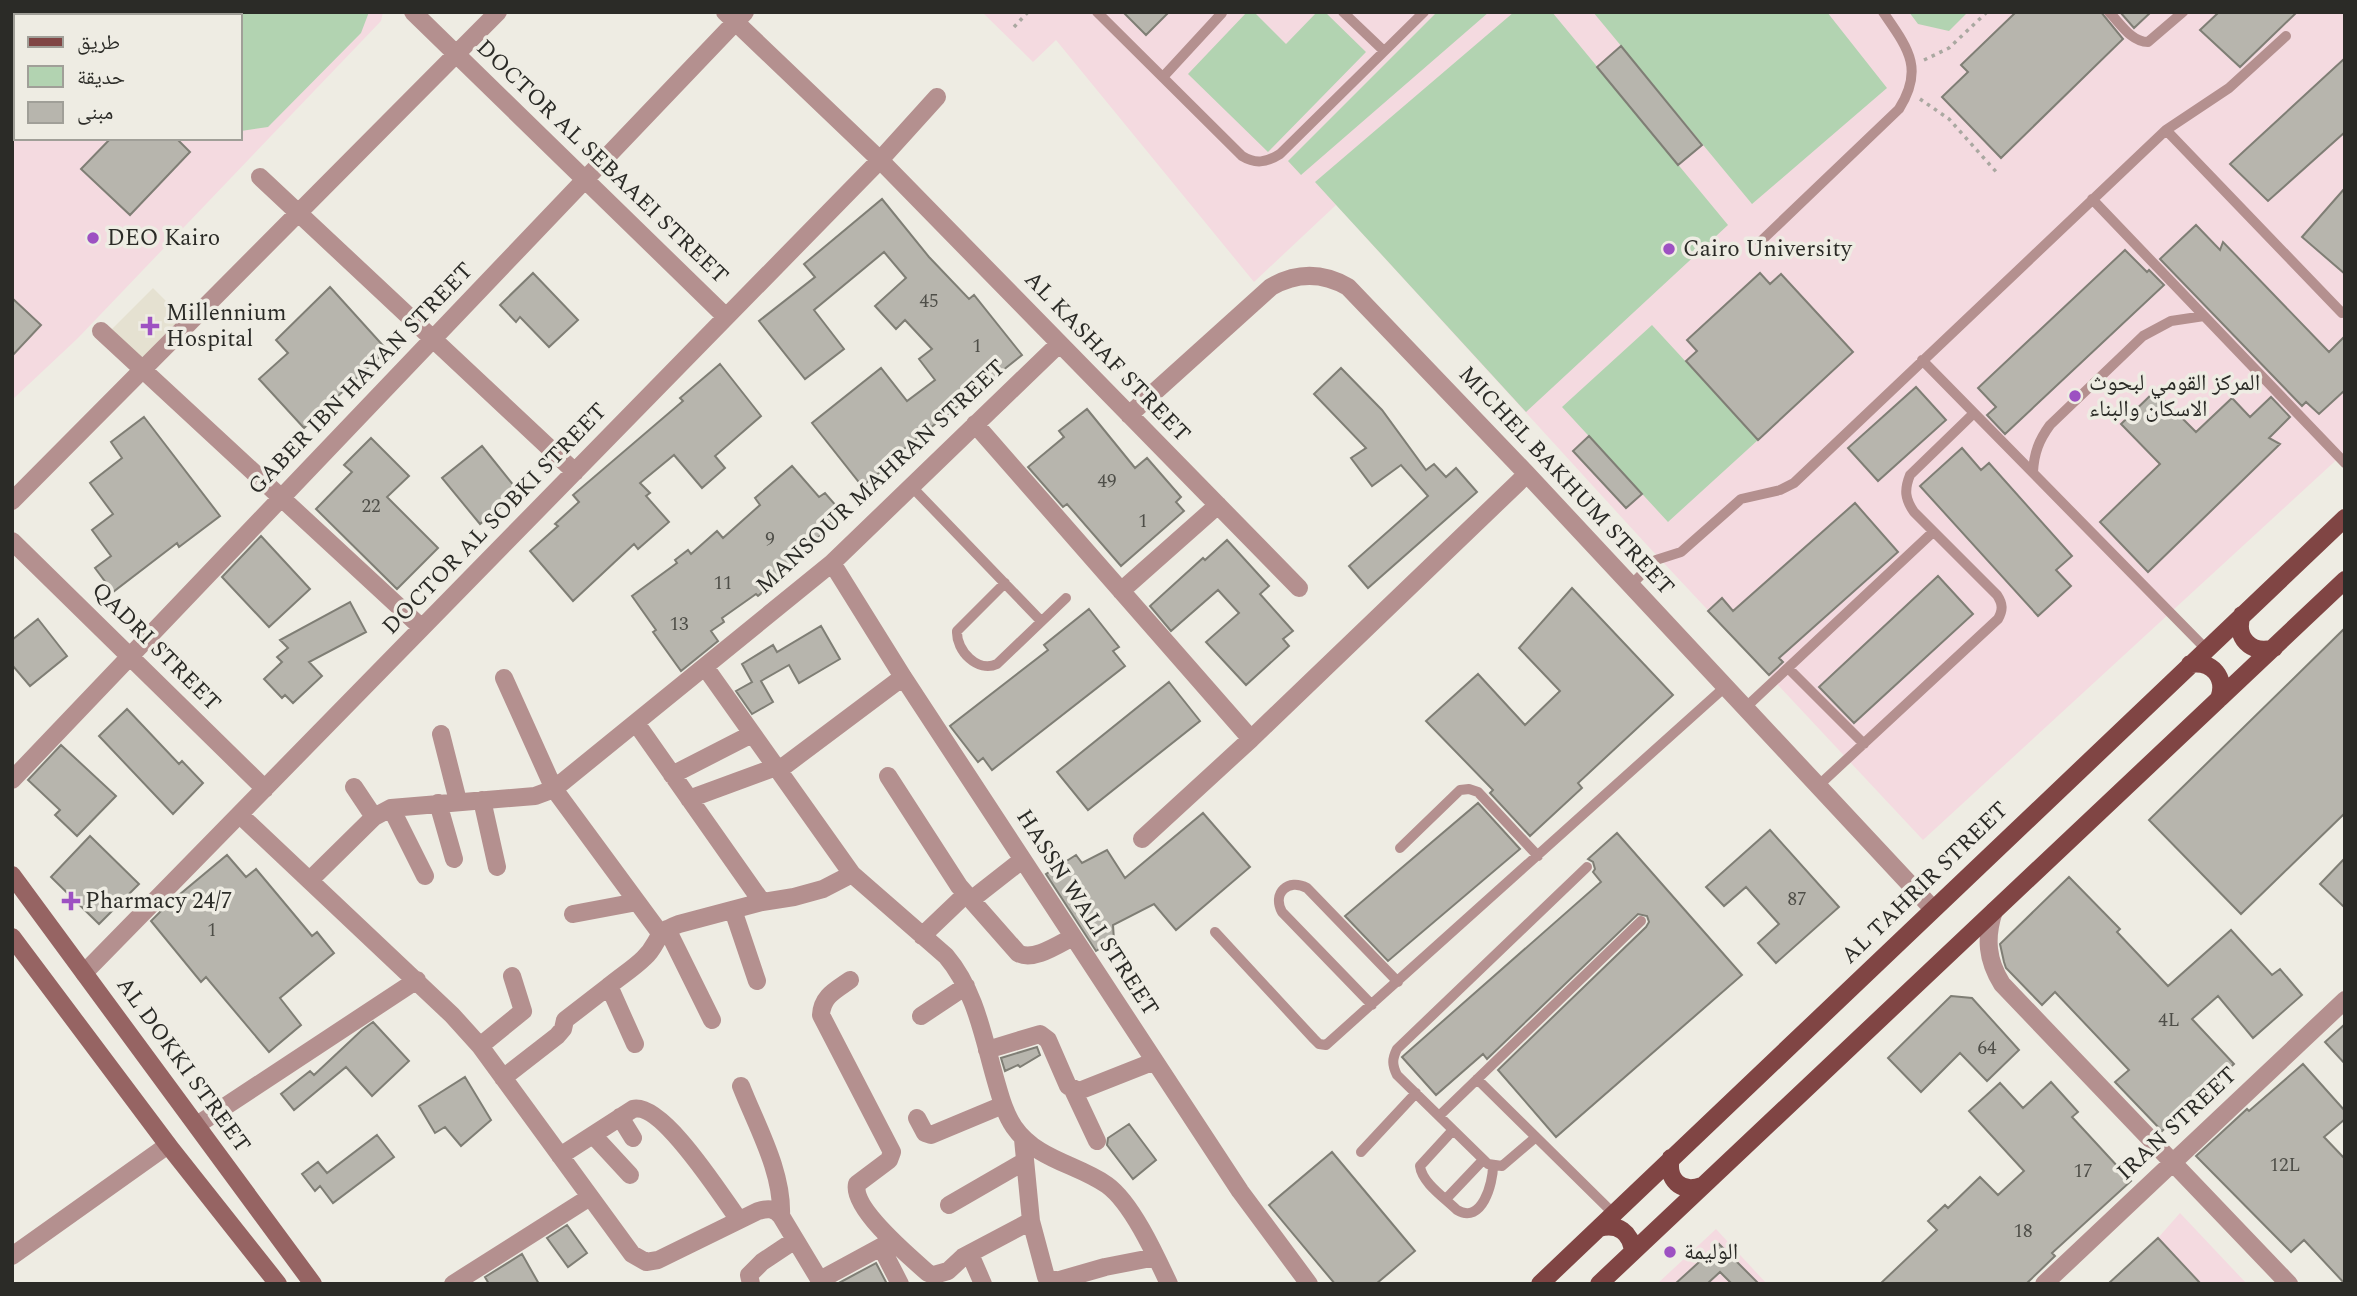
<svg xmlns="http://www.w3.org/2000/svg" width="2357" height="1296" viewBox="0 0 2357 1296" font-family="Spectral,'Noto Naskh Arabic',serif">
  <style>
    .built { fill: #e5e1d1 }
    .education { fill: #f4dae0; fill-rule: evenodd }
    .green { fill: #b2d3b1 }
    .building { fill: #b7b5ad; stroke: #7f7e75; stroke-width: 2 }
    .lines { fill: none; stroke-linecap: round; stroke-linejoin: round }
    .path { stroke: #aaa8a1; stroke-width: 3.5; stroke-dasharray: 3.5 5; stroke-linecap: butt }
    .service { stroke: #b4908f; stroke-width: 10 }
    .minor { stroke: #b4908f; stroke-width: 18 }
    .secondary { stroke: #966463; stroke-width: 18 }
    .primary { stroke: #804544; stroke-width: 18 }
    .poi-dot { fill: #9d51c2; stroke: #eeece3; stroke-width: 2.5 }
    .labels { text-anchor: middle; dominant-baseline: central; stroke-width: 7; stroke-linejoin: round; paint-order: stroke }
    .number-label { font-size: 19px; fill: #4e4e48 }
    .street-label { font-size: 23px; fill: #2b2b27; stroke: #eeece3 }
    .poi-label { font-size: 23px; fill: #2b2b27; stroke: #eeece3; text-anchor: start }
  </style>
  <rect width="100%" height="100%" fill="#eeece3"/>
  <path class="built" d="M153 288 187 322 146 363 112 329Z"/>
  <path class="education" d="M12 12H383L381 21 78 338 12 400ZM16 16H240V138H16Z
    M982 12H2345V452L1923 840 1646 544 1336 205 1254 282 1056 40 1033 62Z
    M2180 1213 2247 1284H2108L2158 1238Z
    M1716 1229 1767 1284H1657Z"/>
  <path class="green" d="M123 12H369L361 33 268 127 241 131 240 16H121Z
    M1247 12H1254L1286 44 1317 12H1325L1366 52 1268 152 1188 74Z
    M1437 12H1489L1301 175 1288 161Z
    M1514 12H1552L1728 225 1526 412 1315 182Z
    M1593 12H1827L1887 88 1752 204Z
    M1909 12H1968L1949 31 1918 24Z
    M1652 325 1758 440 1668 522 1562 407Z"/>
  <path class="building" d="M1123 12H1169L1146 35Z
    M2016 12H2101L2123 39 2001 158 1942 97 1968 72 1961 65Z
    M2120 12H2151L2134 28Z
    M2219 12H2297L2240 67 2200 30Z
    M1621 46 1702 145 1678 165 1597 67Z
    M2345 58V132L2268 201 2230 164Z
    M111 138H176L190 152 130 215 81 169Z
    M2345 188V274L2302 237Z
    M882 199 929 257 969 299 974 295 1022 355 890 460 892 463 862 486 812 423 881 368 907 401 935 380 919 359 932 349 905 320 896 329 875 306 906 278 884 252 814 310 844 349 805 379 759 321 815 277 804 264Z
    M2196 225 2220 250 2223 242 2329 352 2345 336V390L2319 414 2306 402 2302 406 2160 259Z
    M2125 250 2147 272 2149 270 2164 285 2005 434 1987 415 1996 407 1978 388Z
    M533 273 578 320 549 347 520 317 516 322 500 305Z
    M1760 273 1770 284 1781 274 1853 352 1758 440 1686 361 1697 351 1687 340Z
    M330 287 387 350 304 428 259 379 288 353 276 340Z
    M12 298 41 325 12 356Z
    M720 364 761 416 715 456 725 468 702 488 674 455 640 483 650 493 646 496 669 522 638 549 634 544 573 601 530 551 558 526 555 524 579 502 573 495 683 401 680 398Z
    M1341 368 1382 410 1426 470 1434 464 1446 477 1456 468 1477 492 1368 588 1349 566 1428 496 1401 465 1372 486 1351 458 1366 448 1314 394Z
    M1916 387 1946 420 1878 481 1848 448Z
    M2155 391 2196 432 2232 398 2250 417 2271 397 2290 417 2269 438 2280 444 2148 572 2100 522 2160 464 2121 424Z
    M1087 409 1135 468 1147 458 1181 497 1176 502 1184 511 1121 566 1067 504 1063 507 1028 467 1064 437 1059 431Z
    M144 417 220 516 179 547 177 543 113 592 95 568 111 556 92 530 113 514 90 483 122 458 111 442Z
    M1589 436 1642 494 1626 508 1573 451Z
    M371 438 409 476 387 497 438 548 397 589 316 509 352 472 344 465Z
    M482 446 519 492 480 524 442 478Z
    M1962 448 1981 470 1989 463 2072 556 2056 570 2071 586 2038 616 1920 486Z
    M792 466 819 497 825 493 844 515 796 557 799 561 758 596 756 594 722 618 724 622 711 631 718 641 681 671 653 632 656 630 632 596 677 563 675 560 688 550 691 554 717 531 723 538 760 505 755 498Z
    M1855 503 1898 552 1779 658 1783 662 1769 675 1708 611 1722 598 1733 611Z
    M261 536 310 589 269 627 222 577Z
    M1227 540 1269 586 1260 594 1293 631 1283 639 1289 646 1246 685 1206 642 1239 613 1218 590 1171 631 1150 606 1203 558 1205 560Z
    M1938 576 1973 614 1854 723 1819 687Z
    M1572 588 1673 695 1578 783 1582 788 1530 836 1490 793 1493 790 1426 721 1478 674 1525 725 1560 691 1519 648Z
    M350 602 366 632 309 662 322 676 293 703 285 695 282 698 264 679 282 662 277 657 288 648 280 640Z
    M1089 609 1119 647 1113 651 1125 666 992 770 983 758 978 762 950 726 1048 650 1044 645Z
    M38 619 67 656 30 686 12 665V640Z
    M821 626 840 659 799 683 789 665 761 681 773 702 752 714 736 691 752 682 742 664 773 645 777 652Z
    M2345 628V813L2241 914 2149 820Z
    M1169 682 1200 721 1088 810 1057 772Z
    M127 709 179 764 182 761 203 783 173 814 99 736Z
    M61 745 116 796 77 836 55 815 60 810 28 780Z
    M1478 803 1520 849 1388 961 1345 916Z
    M1203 813 1250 867 1176 930 1154 904 1113 925 1114 940 1096 951 1046 874 1076 855 1082 863 1107 850 1125 878Z
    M1770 830 1839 907 1776 963 1758 943 1779 924 1746 887 1724 906 1706 887Z
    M1617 833 1742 975 1556 1137 1498 1070 1646 927 1649 922 1647 916 1638 914 1487 1059 1483 1054 1436 1095 1402 1057 1601 882 1593 872 1595 869 1593 862 1588 859Z
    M90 836 139 884 99 924 51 877Z
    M227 855 246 877 256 869 312 936 317 932 334 953 280 998 301 1025 269 1052 206 977 201 982 151 921 167 905Z
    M2345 858V908L2320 884Z
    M2069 877 2120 929 2117 932 2168 986 2231 930 2272 975 2280 969 2302 995 2253 1038 2218 996 2192 1019 2234 1064 2162 1131 2115 1082 2129 1070 2055 992 2042 1005 2006 968 2004 962 2000 944Z
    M1951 996 1972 998 2019 1050 1987 1081 1960 1053 1921 1092 1888 1058Z
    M373 1022 409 1061 372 1096 346 1067 294 1110 281 1094 310 1071 314 1075 362 1030Z
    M2345 1024V1064L2325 1042Z
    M1037 1047 1040 1055 1020 1067 1018 1065 1005 1071 1001 1058Z
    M2303 1064 2345 1111V1119L2324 1137 2345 1159V1284L2304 1240 2291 1252 2196 1156 2247 1109 2249 1111Z
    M465 1077 491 1120 461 1146 445 1127 435 1133 419 1106Z
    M2051 1082 2078 1112 2072 1117 2131 1181 2052 1253 2055 1256 2026 1284H1880L1937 1230 1928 1221 1945 1205 1948 1208 1980 1177 1998 1195 2024 1171 1969 1111 2000 1083 2023 1108Z
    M1129 1124 1156 1160 1133 1179 1107 1145 1108 1138Z
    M377 1135 394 1157 333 1203 320 1186 315 1191 302 1174 318 1162 327 1173Z
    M1332 1152 1415 1251 1376 1284H1335L1269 1205Z
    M567 1225 587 1253 568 1267 547 1238Z
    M2158 1238 2201 1284H2108Z
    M1719 1244 1759 1284H1732L1720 1272 1707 1284H1675Z
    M522 1254 539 1284H489L485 1277Z
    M876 1263 887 1284H837Z"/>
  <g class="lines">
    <path class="path" d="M1014 27 1028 12
      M1924 60 1949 48 1987 12
      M1920 99 1949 119 1999 175"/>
    <path class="service" d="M1097 12 1242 156C1255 164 1266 163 1280 154L1424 12
      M1343 12 1384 51
      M2109 12C2120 23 2131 42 2148 42L2183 12
      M1163 77 1222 13
      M2166 130 2342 313
      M2092 199 2345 463
      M1760 242 1899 109C1925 68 1907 47 1883 12
      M1922 360 2206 649
      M2033 472C2034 453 2039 440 2050 425L2143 336 2171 321 2204 316
      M911 486 1041 621
      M1005 583 957 631C956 651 978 673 997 664L1066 598
      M1630 586 1656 560 1681 552 1741 499 1780 490 1794 483 2166 130 2229 88 2286 36
      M1788 668 1864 744
      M1745 708 1933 532
      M1818 786 1998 619C2003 610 2003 604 1997 595L1914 512C1905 499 1904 490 1910 475L1974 413
      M1400 848 1460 790 1469 789 1478 792 1538 856
      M1215 932 1314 1039 1319 1044 1326 1045 1725 687
      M1372 1005 1282 912C1272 893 1288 878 1307 888L1398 982
      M1477 1079 1614 1214
      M1439 1116 1641 921
      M1453 1130 1420 1166C1422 1183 1445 1198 1457 1210 1482 1225 1493 1183 1493 1166
      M1536 1137 1502 1166 1488 1164 1397 1075C1392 1065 1392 1059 1397 1049L1587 867
      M1361 1152 1416 1093
      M1446 1199 1483 1160"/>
    <path class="minor" d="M413 12 726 317
      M725 12 880 160 1299 588
      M260 177 575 472
      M101 331 422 628
      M1129 415 1271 287C1297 272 1322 272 1348 287L1527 474 1933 909
      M975 424 1251 739
      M12 501 498 12
      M12 541 265 789
      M832 563 903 677 1240 1191 1309 1284
      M1121 591 1218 505
      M705 667 852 874 946 956C975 990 983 1036 995 1078 1000 1095 1004 1112 1014 1127 1037 1160 1077 1164 1107 1185 1132 1203 1156 1256 1169 1284
      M504 678 554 789 660 933
      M636 723 762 902
      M441 734 458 801
      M779 770 903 677
      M672 775 752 734
      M888 776 959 886 1018 953C1033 962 1059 944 1073 937
      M12 780 745 12
      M354 787 374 817
      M689 799 776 767
      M482 800 497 867
      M438 803 454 859
      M391 808 425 876
      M240 815 452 1015 480 1046 632 1254 646 1262 658 1260 758 1211C768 1208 774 1208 781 1216L822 1284
      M1142 839 1251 739 1527 474
      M310 880 374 817 391 808 535 796 554 789 832 563 1059 344
      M971 900 1022 860
      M733 910 757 981
      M1994 911C1985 938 1987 960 2002 984L2289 1284
      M573 914 637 902
      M667 929 712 1020
      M922 936 966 894
      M84 973 880 160 937 97
      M850 980C836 990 822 996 821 1015L892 1152 889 1160 857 1184C851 1208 911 1258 928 1273L934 1275 948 1271 963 1257 1031 1221
      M921 1016 966 986
      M635 1044 609 986C621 976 634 968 644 958 661 942 652 934 679 924L762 902 794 897 823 889 852 874
      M480 1046 523 1011 512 976
      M987 1050 1040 1034 1048 1040 1068 1086 1079 1091 1155 1061
      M503 1078 557 1036 563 1029 565 1020 609 986
      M741 1086C757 1127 783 1172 781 1216
      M1073 1090 1097 1141
      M620 1117 633 1138
      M917 1118 925 1133 931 1135 1003 1105
      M197 1125 417 980
      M593 1135 630 1175
      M1023 1139 1031 1221 1046 1277 1056 1281 1105 1267 1156 1257
      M560 1156 633 1109C662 1101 722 1197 739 1220
      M949 1205 1025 1161
      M881 1247 900 1284
      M970 1254 983 1284
      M12 1256 168 1145
      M820 1280 892 1241
      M453 1284 590 1197
      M751 1284 749 1275 762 1262 795 1240
      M2044 1284 2345 1000"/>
    <path class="secondary" d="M12 875 313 1284
      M12 937 168 1145 278 1284"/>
    <path class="primary" d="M2242 615C2234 637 2251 655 2274 648
      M2190 664C2212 660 2227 678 2219 699
      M1671 1158C1666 1179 1681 1194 1702 1186
      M1599 1228C1618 1223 1631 1232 1633 1252
      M1540 1284 2345 518
      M1599 1284 2345 580"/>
  </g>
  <g class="poi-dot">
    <circle cx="93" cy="238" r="7"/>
    <circle cx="1669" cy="249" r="7"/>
    <path d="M146.5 315.5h7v7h7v7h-7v7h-7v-7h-7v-7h7z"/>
    <circle cx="2075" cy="396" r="7"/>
    <path d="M67.5 890.5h7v7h7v7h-7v7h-7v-7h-7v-7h7z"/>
    <circle cx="1670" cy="1252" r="7"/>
  </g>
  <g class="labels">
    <g class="number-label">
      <text x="929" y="301">45</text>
      <text x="977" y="346">1</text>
      <text x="1107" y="481">49</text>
      <text x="371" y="506">22</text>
      <text x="1143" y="521">1</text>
      <text x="770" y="539">9</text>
      <text x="723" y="583">11</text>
      <text x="679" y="624">13</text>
      <text x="1797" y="899">87</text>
      <text x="212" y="930">1</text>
      <text x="2169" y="1020">4L</text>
      <text x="1987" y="1048">64</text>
      <text x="2285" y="1165">12L</text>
      <text x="2083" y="1171">17</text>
      <text x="2023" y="1231">18</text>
    </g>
    <g class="street-label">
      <text transform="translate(602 162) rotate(44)">DOCTOR AL SEBAAEI STREET</text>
      <text transform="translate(1107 357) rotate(46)">AL KASHAF STREET</text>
      <text transform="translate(361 379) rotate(-46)">GABER IBN HAYAN STREET</text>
      <text transform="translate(881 477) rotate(-43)">MANSOUR MAHRAN STREET</text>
      <text transform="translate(1566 481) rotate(47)">MICHEL BAKHUM STREET</text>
      <text transform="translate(495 519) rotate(-46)">DOCTOR AL SOBKI STREET</text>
      <text transform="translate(156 647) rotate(45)">QADRI STREET</text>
      <text transform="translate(1925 883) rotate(-44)">AL TAHRIR STREET</text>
      <text transform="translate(1087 913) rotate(57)">HASSN WALI STREET</text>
      <text transform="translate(183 1065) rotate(54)">AL DOKKI STREET</text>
      <text transform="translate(2177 1124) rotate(-43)">IRAN STREET</text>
    </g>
    <g class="poi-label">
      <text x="107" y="238">DEO Kairo</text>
      <text x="1683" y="249">Cairo University</text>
      <text x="166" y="313">Millennium<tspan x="166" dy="26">Hospital</tspan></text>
      <text x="2089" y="383">المركز القومي لبحوث<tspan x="2089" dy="26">الاسكان والبناء</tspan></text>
      <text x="85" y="901">Pharmacy 24/7</text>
      <text x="1684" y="1252">الوليمة</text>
    </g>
  </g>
  <rect width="2357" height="1296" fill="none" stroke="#2b2b27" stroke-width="28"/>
  <rect x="14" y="14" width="228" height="126" fill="#eeece3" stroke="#a09f98" stroke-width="2"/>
  <rect x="28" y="37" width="35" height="10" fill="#804544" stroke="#a09f98" stroke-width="2"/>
  <text x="77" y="49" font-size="21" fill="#2b2b27">طريق</text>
  <rect x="28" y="66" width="35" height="21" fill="#b2d3b1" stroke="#a09f98" stroke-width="2"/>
  <text x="77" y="84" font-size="21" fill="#2b2b27">حديقة</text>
  <rect x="28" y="102" width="35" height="21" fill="#b7b5ad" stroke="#a09f98" stroke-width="2"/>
  <text x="77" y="119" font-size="21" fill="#2b2b27">مبنى</text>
</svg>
